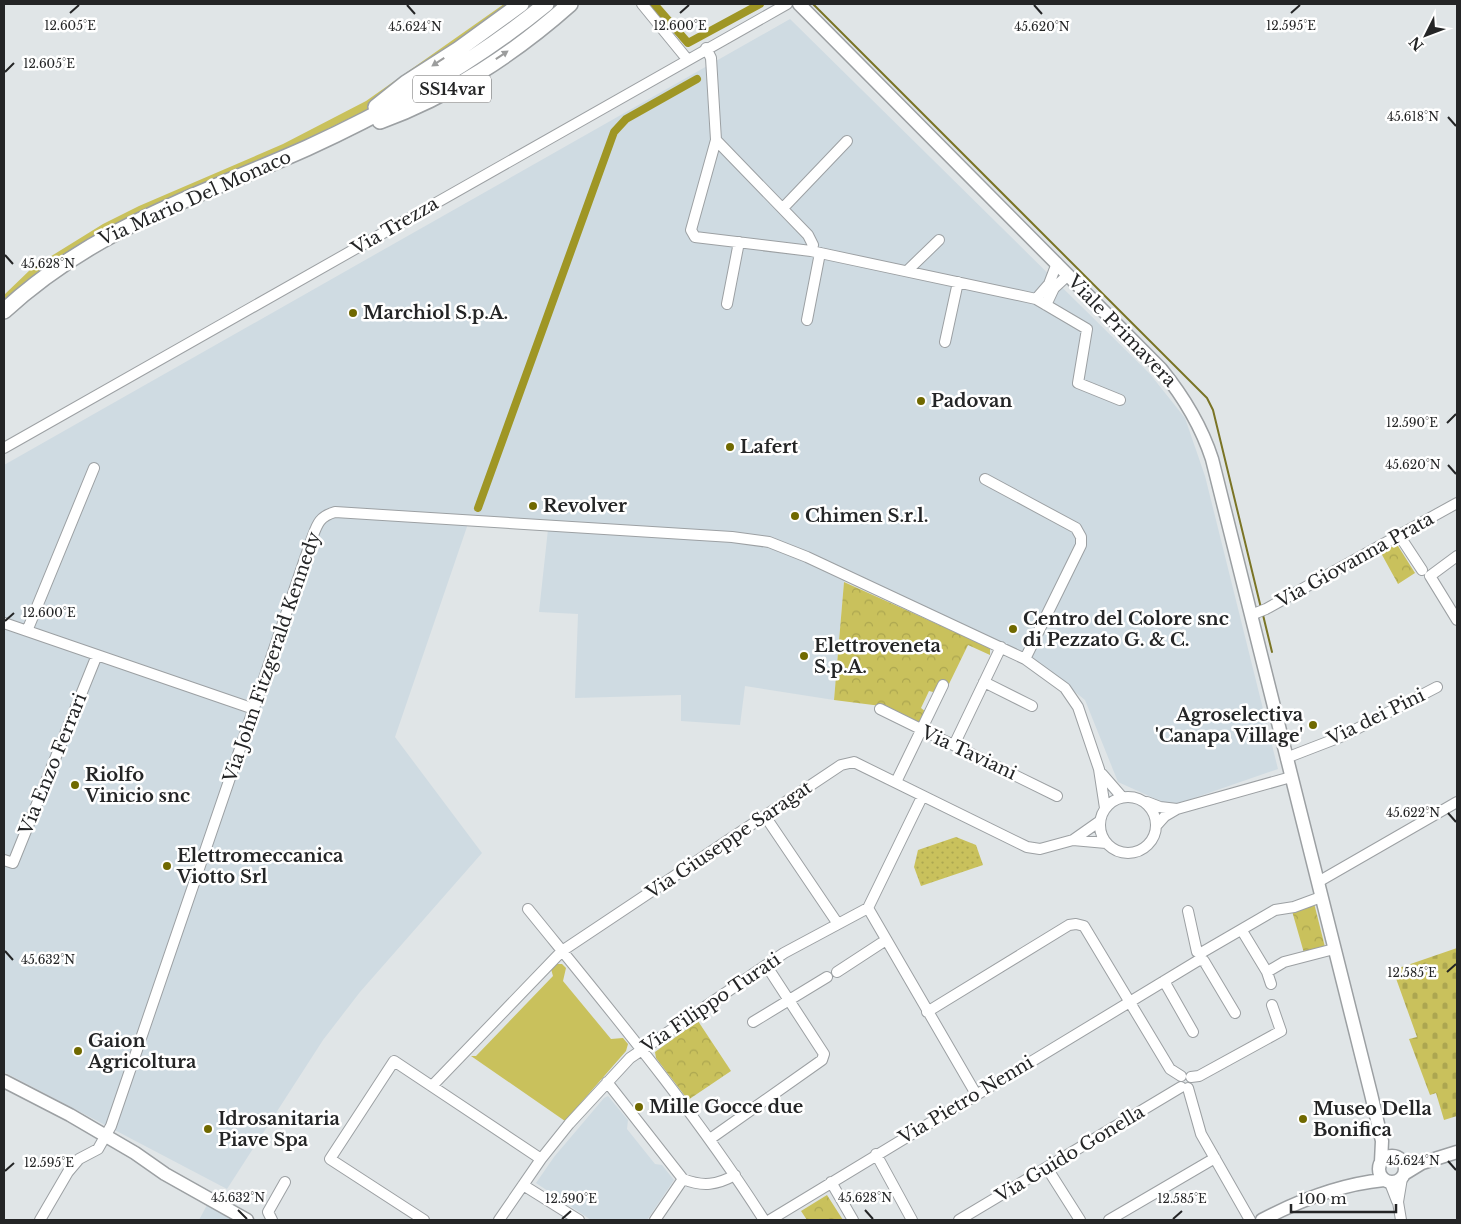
<svg xmlns="http://www.w3.org/2000/svg" width="1461" height="1224" viewBox="0 0 1461 1224" font-family="'Libre Baskerville',serif">
  <style>
    .built { fill: #cfdbe2 }
    .grass { fill: #c9c15c }
    .forest { fill: url(#forest-crowns) }
    .cemetery { fill: url(#cemetery-stones) }
    .garden { fill: url(#garden-dots) }
    .lines { fill: none; stroke-linecap: round; stroke-linejoin: round }
    .stream { stroke: #7a7425; stroke-width: 2 }
    .canal { stroke: #9f9625; stroke-width: 8 }
    .minor-casing { stroke: #9ca0a3; stroke-width: 12 }
    .major-casing { stroke: #9ca0a3; stroke-width: 15 }
    .highway-casing { stroke: #9ca0a3; stroke-width: 18 }
    .minor { stroke: #fff; stroke-width: 10 }
    .major { stroke: #fff; stroke-width: 12 }
    .highway { stroke: #fff; stroke-width: 15 }
    .oneway { fill: #9c9d9d }
    .ticks { fill: none; stroke: #242526; stroke-width: 2 }
    .poi-dot { fill: #706900; stroke: #fff; stroke-width: 2 }
    .labels { text-anchor: middle; dominant-baseline: central; stroke-width: 5; stroke-linejoin: round; paint-order: stroke }
    .shield { fill: #fff; stroke: #666667; stroke-width: 1 }
    .shield-label { font-size: 16px; font-weight: bold; fill: #242526 }
    .street-label { font-size: 18px; fill: #242526; stroke: #fff }
    .poi-label { font-size: 18px; font-weight: bold; fill: #242526; stroke: #fff; text-anchor: start }
    .ticks-label { font-size: 12px; text-anchor: middle; fill: #242526; stroke: #fff; stroke-width: 5; stroke-linejoin: round; paint-order: stroke }
  </style>
  <defs>
    <pattern id="forest-crowns" width="20" height="18" patternUnits="userSpaceOnUse" patternTransform="scale(1.25)"><rect width="20" height="18" fill="#c9c15c"/><path d="M2 6a3 3 0 1 1 6 0M12 15a3 3 0 1 1 6 0" fill="none" stroke="#aca650"/></pattern>
    <pattern id="cemetery-stones" width="16" height="16" patternUnits="userSpaceOnUse" patternTransform="scale(1.25)"><rect width="16" height="16" fill="#c9c15c"/><path d="M2 7V4a2 2 0 0 1 4 0v3zM10 15v-3a2 2 0 0 1 4 0v3z" fill="#aca650"/></pattern>
    <pattern id="garden-dots" width="8" height="8" patternUnits="userSpaceOnUse" patternTransform="scale(1.25)"><rect width="8" height="8" fill="#c9c15c"/><path d="M2 2h.1M6 6h.1" fill="none" stroke="#aca650" stroke-width="1.8" stroke-linecap="round"/></pattern>
  </defs>
  <rect width="100%" height="100%" fill="#e0e5e7"/>
  <path class="built" d="M790 19 1150 374 1185 418 1205 476 1278 769 1171 806 1118 782 1085 700 1029 655 848 571 844 582 834 700 745 686 740 725 681 721V695L575 698 578 614 539 612 549 520 471 515 395 737 482 853 360 992 323 1040 227 1189 4 1072V465Z
    M608 1096 628 1120 627 1129 655 1164 662 1165 674 1180 647 1220H591L536 1183 554 1157 604 1098Z
    M207 1205 233 1220H199Z"/>
  <path class="grass" d="M504 4H515L373 107 64 256 42 268 4 304V295L32 268 103 224 139 206 283 144 366 101Z
    M555 964H562L566 968 563 981 611 1039 623 1038 628 1044 626 1051 565 1121 471 1056H476L553 976 551 969Z"/>
  <path class="forest" d="M1395 545 1398 546 1415 573 1398 584 1381 553Z
    M844 582 986 646 990 649V655L968 645 949 684 942 681 937 693 929 691 921 708 926 712 920 725 881 706 834 700Z
    M1314 903 1325 947 1304 953 1292 911Z
    M698 1021 731 1071 688 1100 656 1058 655 1052Z
    M827 1195 843 1220H807L801 1211Z"/>
  <path class="cemetery" d="M1457 948V1116L1444 1120 1436 1093 1430 1095 1409 1039 1417 1037 1393 970Z"/>
  <path class="garden" d="M956 837 976 845 983 865 921 886 914 867 918 850Z"/>
  <g class="lines">
    <path class="stream" d="M813 4 1207 398 1213 410 1261 608
      M1263 615 1272 652"/>
    <path class="canal" d="M654 4 688 43 760 4
      M478 508 614 132 626 119 697 79"/>
    <defs>
      <path id="minor" d="M642 4 687 59
        M706 48 711 58 716 140 691 230 695 237 811 251 1036 299 1087 329 1078 383 1120 400
        M716 140 808 235 813 245 811 251
        M783 208 847 141
        M907 271 939 240
        M1036 299 1049 284 1057 263
        M727 304 739 242
        M1046 305 1054 288 1068 275
        M807 320 820 253
        M945 342 958 282
        M4 448 787 4
        M985 479 1076 528 1081 537V545L1025 659
        M1399 535 1422 570
        M1457 556 1430 576 1457 620
        M1251 615 1266 609 1457 503
        M4 623 254 709
        M27 631 94 468
        M984 682 1032 706
        M880 709 1057 796
        M954 745 1001 647
        M1286 758 1343 736 1437 687
        M1102 774 1122 797
        M896 782 943 685
        M1100 825a28 28 0 1 1 56 0a28 28 0 1 1-56 0Z
        M1147 802 1160 807 1177 809
        M765 816 838 924
        M1156 826 1165 816 1177 809 1291 777
        M1073 840 1100 821
        M4 860 13 863 97 655
        M1318 882 1457 802
        M868 908 976 1094
        M528 909C610 1010 694 1110 764 1220
        M1188 911 1197 952 1201 953 1275 910 1294 907 1321 897
        M1244 934 1267 972 1284 962 1334 949
        M837 972 886 940
        M1267 972 1271 984
        M1164 981 1193 1032
        M927 1012 1069 925 1076 924 1084 926 1170 1069 1181 1076
        M753 1022 827 977
        M1191 1077 1199 1076 1281 1031 1272 1005
        M607 1082 683 1179C703 1187 717 1185 735 1175
        M432 1086 562 951 841 765 854 762 1027 847 1040 849 1073 840 1106 843
        M1188 1088 1201 1134 1250 1220
        M710 1139 822 1060 824 1054 766 965
        M876 1154 912 1220
        M1047 1168 1080 1220
        M831 1182 853 1220
        M1390 1183 1397 1201
        M523 1185 579 1220
        M40 1220 68 1172 79 1159 98 1149 111 1126 311 541C317 525 318 517 335 512L732 537 769 542 807 557 1025 659 1065 688 1078 707 1099 769 1105 808
        M272 1220 268 1212 285 1182
        M424 1220 330 1159 394 1061 541 1159
        M499 1220 541 1159 569 1124 630 1058 784 953 868 908 922 797
        M655 1220 683 1179
        M770 1220 1199 960 1204 961 1235 1013
        M959 1220 1181 1087
        M1109 1220 1215 1158
        M1401 1220 1398 1202 1402 1178"/>
      <path id="major" d="M799 4 1161 369C1183 396 1201 425 1212 459L1371 1094 1382 1141 1381 1162
        M4 1081 70 1115 135 1153 165 1174 247 1220
        M1379 1169a13 13 0 1 1 26 0a13 13 0 1 1-26 0Z
        M1404 1174 1422 1163 1457 1152
        M1262 1220C1300 1200 1341 1184 1384 1180"/>
      <path id="highway" d="M376 107 406 83 459 49 521 4
        M380 121C449 96 515 53 570 4
        M4 311C95 227 197 197 307 148 392 109 474 63 546 4"/>
    </defs>
    <use href="#minor" class="minor-casing"/>
    <use href="#major" class="major-casing"/>
    <use href="#highway" class="highway-casing"/>
    <use href="#minor" class="minor"/>
    <use href="#major" class="major"/>
    <use href="#highway" class="highway"/>
  </g>
  <defs><path id="oneway-solid" d="M-6-.8H1V-3.2L6.5 0L1 3.2V.8H-6Z" transform="scale(1.25)"/></defs>
  <g class="oneway">
    <use href="#oneway-solid" transform="translate(502 55) rotate(-34)"/>
    <use href="#oneway-solid" transform="translate(438 62) rotate(147)"/>
  </g>
  <path class="ticks" d="M407 5 415 14M1034 5 1042 14M70 13 79 5M680 13 689 5M1291 13 1300 5M5 72 14 63M1448 117 1456 126M5 255 13 264M1447 423 1456 414M1448 465 1456 474M5 621 14 613M1448 813 1456 822M5 951 13 960M1447 972 1456 964M1448 1161 1456 1170M5 1171 14 1163M238 1210 247 1219M865 1210 873 1219M562 1219 571 1211M1173 1219 1182 1211"/>
  <g class="poi-dot">
    <circle cx="353" cy="313" r="5"/>
    <circle cx="921" cy="401" r="5"/>
    <circle cx="730" cy="447" r="5"/>
    <circle cx="533" cy="506" r="5"/>
    <circle cx="795" cy="516" r="5"/>
    <circle cx="1013" cy="629" r="5"/>
    <circle cx="804" cy="656" r="5"/>
    <circle cx="1313" cy="725" r="5"/>
    <circle cx="75" cy="785" r="5"/>
    <circle cx="167" cy="866" r="5"/>
    <circle cx="78" cy="1051" r="5"/>
    <circle cx="639" cy="1107" r="5"/>
    <circle cx="1303" cy="1119" r="5"/>
    <circle cx="208" cy="1129" r="5"/>
  </g>
  <g class="labels">
    <rect class="shield" x="413" y="75.5" width="78" height="27" rx="4"/>
    <g class="shield-label">
      <text x="452" y="89">SS14var</text>
    </g>
    <g class="street-label">
      <text transform="translate(195 198) rotate(-24)">Via Mario Del Monaco</text>
      <text transform="translate(395 226) rotate(-30)">Via Trezza</text>
      <text transform="translate(1122 331) rotate(46)">Viale Primavera</text>
      <text transform="translate(1355 560) rotate(-29)">Via Giovanna Prata</text>
      <text transform="translate(272 657) rotate(-71)">Via John Fitzgerald Kennedy</text>
      <text transform="translate(1376 717) rotate(-26)">Via dei Pini</text>
      <text transform="translate(969 753) rotate(25)">Via Taviani</text>
      <text transform="translate(53 764) rotate(-68)">Via Enzo Ferrari</text>
      <text transform="translate(729 840) rotate(-34)">Via Giuseppe Saragat</text>
      <text transform="translate(711 1003) rotate(-34)">Via Filippo Turati</text>
      <text transform="translate(966 1100) rotate(-31)">Via Pietro Nenni</text>
      <text transform="translate(1070 1154) rotate(-31)">Via Guido Gonella</text>
    </g>
    <g class="poi-label">
      <text x="363" y="313">Marchiol S.p.A.</text>
      <text x="931" y="401">Padovan</text>
      <text x="740" y="447">Lafert</text>
      <text x="543" y="506">Revolver</text>
      <text x="805" y="516">Chimen S.r.l.</text>
      <text x="1023" y="619">Centro del Colore snc<tspan x="1023" dy="21">di Pezzato G. &amp; C.</tspan></text>
      <text x="814" y="646">Elettroveneta<tspan x="814" dy="21">S.p.A.</tspan></text>
      <text x="1303" y="715" text-anchor="end">Agroselectiva<tspan x="1303" dy="21">'Canapa Village'</tspan></text>
      <text x="85" y="775">Riolfo<tspan x="85" dy="21">Vinicio snc</tspan></text>
      <text x="177" y="856">Elettromeccanica<tspan x="177" dy="21">Viotto Srl</tspan></text>
      <text x="88" y="1041">Gaion<tspan x="88" dy="21">Agricoltura</tspan></text>
      <text x="649" y="1107">Mille Gocce due</text>
      <text x="1313" y="1109">Museo Della<tspan x="1313" dy="21">Bonifica</tspan></text>
      <text x="218" y="1119">Idrosanitaria<tspan x="218" dy="21">Piave Spa</tspan></text>
    </g>
  </g>
  <g class="ticks-label">
    <text x="70" y="30">12.605°E</text>
    <text x="680" y="30">12.600°E</text>
    <text x="1291" y="30">12.595°E</text>
    <text x="415" y="31">45.624°N</text>
    <text x="1042" y="31">45.620°N</text>
    <text x="49" y="68">12.605°E</text>
    <text x="1413" y="121">45.618°N</text>
    <text x="48" y="268">45.628°N</text>
    <text x="1412" y="427">12.590°E</text>
    <text x="1413" y="469">45.620°N</text>
    <text x="49" y="617">12.600°E</text>
    <text x="1413" y="817">45.622°N</text>
    <text x="48" y="964">45.632°N</text>
    <text x="1412" y="977">12.585°E</text>
    <text x="1413" y="1165">45.624°N</text>
    <text x="49" y="1167">12.595°E</text>
    <text x="238" y="1202">45.632°N</text>
    <text x="865" y="1202">45.628°N</text>
    <text x="571" y="1203">12.590°E</text>
    <text x="1182" y="1203">12.585°E</text>
  </g>
  <rect width="1461" height="1224" fill="none" stroke="#242526" stroke-width="10"/>
  <g transform="translate(1426 35) rotate(228)" stroke="#ffffff" stroke-width="4" paint-order="stroke">
  <path d="M0-4L9 19L0 12L-9 19Z" fill="#242526"/>
  <text y="-8" font-size="14" font-weight="bold" text-anchor="middle" fill="#242526">N</text>
  </g>
  <path d="M1291 1204v8h105v-8" fill="none" stroke="#242526" stroke-width="2.5"/>
  <text x="1298" y="1204" font-size="15" fill="#242526" stroke="#ffffff" stroke-width="4" paint-order="stroke">100 m</text>
</svg>
